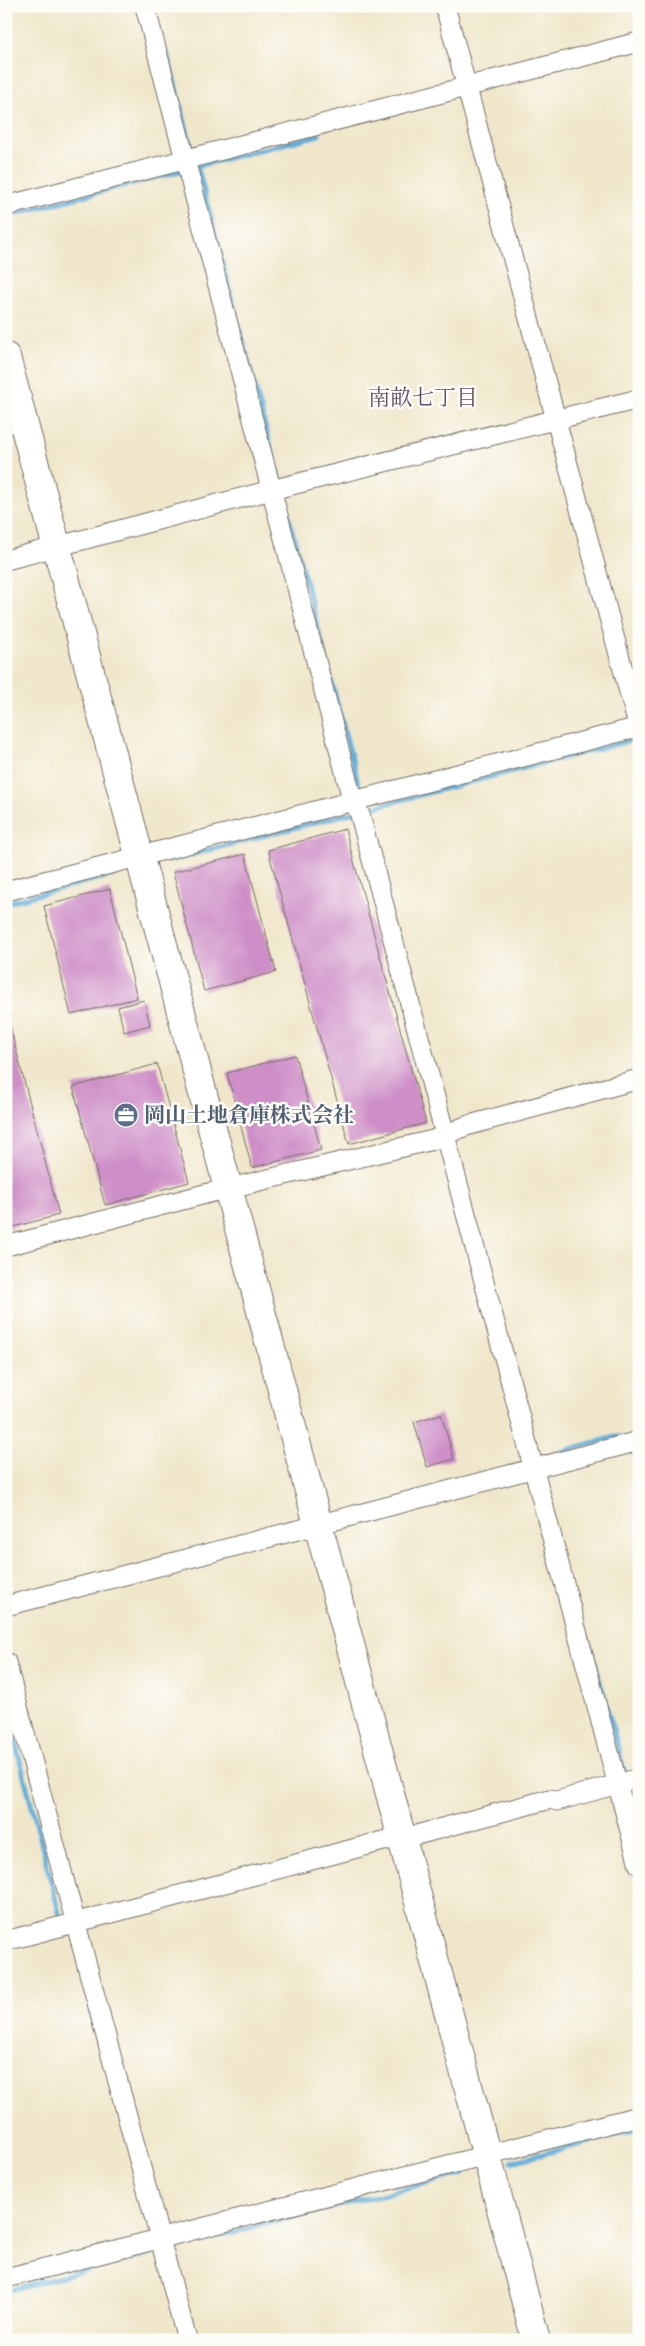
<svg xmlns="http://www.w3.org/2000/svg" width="645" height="2346" viewBox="0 0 645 2346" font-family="'IM FELL Double Pica','Noto Serif JP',serif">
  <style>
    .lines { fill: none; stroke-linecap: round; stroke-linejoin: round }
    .stream { stroke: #62afdb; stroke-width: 5 }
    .building { fill: #ce8ec7 }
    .street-casing { stroke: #706d63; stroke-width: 21 }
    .secondary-casing { stroke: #706d63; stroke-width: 30 }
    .street { stroke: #fff; stroke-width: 19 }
    .secondary { stroke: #fff; stroke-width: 28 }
    .labels { text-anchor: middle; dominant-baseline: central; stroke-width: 5; stroke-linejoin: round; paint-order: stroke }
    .service-label { font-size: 21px; font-weight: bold; fill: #4e5e75; stroke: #fdfcf7; text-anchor: start }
    .neighbourhood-label { font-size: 22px; fill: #644e62; stroke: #fdfcf7 }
  </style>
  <rect width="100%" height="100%" fill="#fdfcf7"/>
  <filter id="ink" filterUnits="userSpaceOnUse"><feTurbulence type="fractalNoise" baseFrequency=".02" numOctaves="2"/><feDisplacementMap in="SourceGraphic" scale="10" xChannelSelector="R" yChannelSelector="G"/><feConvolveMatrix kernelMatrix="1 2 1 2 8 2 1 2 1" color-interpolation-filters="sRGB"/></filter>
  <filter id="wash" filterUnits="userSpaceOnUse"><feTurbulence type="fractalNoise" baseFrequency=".0096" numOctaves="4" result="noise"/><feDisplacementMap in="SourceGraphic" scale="20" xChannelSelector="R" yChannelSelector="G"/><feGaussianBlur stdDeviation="1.12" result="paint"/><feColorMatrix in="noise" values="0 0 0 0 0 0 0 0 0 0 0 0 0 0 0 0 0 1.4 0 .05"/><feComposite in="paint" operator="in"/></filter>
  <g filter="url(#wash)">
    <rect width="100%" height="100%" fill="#f0e7cb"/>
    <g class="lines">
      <path class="stream" d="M167 53 193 153
        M196 161 361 794
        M194 167 319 135
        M6 216 184 170
        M167 861 632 740
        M6 903 116 874
        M560 1452 615 1437H622
        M258 1531 289 1522
        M590 1645 639 1825
        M6 1706 61 1920
        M512 2162 639 2129
        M171 2248 463 2174
        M6 2291 150 2254"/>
    </g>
    <g id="blocks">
      <path class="building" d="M345 829 426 1123 349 1144 268 850Z
        M245 854 276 972 204 991 173 872Z
        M110 889 137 998 71 1015 44 906Z
        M144 1000 150 1025 124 1032 118 1007Z
        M6 1011 59 1215 6 1229Z
        M295 1055 321 1150 252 1168 227 1073Z
        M157 1064 189 1182 105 1205 73 1087Z
        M441 1414 454 1459 427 1467 414 1422Z"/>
    </g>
  </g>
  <g filter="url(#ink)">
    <use href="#blocks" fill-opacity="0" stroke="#706d63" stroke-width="1"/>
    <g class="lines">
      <defs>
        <path id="street" d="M145 6 350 791 360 815 639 1865
          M445 6 639 729
          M6 206 639 42
          M6 560 271 490 639 399
          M6 891 639 727
          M6 1246 209 1193 433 1140 466 1126 639 1079
          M6 1606 639 1441
          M6 1662 187 2340
          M6 1941 383 1841 420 1834 550 1799 557 1801 639 1778
          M6 2278 639 2116"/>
        <path id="secondary" d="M6 357 536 2340"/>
      </defs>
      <use href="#street" class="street-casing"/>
      <use href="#secondary" class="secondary-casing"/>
      <use href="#street" class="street"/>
      <use href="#secondary" class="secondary"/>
    </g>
  </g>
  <defs>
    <symbol id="office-disc" viewBox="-11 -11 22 22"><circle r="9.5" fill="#5c6f8a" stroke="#fdfcf7"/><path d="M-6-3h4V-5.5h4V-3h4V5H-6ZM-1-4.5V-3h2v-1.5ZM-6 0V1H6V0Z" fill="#fff"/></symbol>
  </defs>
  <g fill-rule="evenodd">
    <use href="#office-disc" x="112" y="1101" width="28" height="28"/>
  </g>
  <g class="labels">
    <g class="service-label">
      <text x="144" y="1115">岡山土地倉庫株式会社</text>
    </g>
    <g class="neighbourhood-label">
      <text x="423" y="398">南畝七丁目</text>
    </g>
  </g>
  <rect width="645" height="2346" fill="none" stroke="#fdfcf7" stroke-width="25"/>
</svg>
